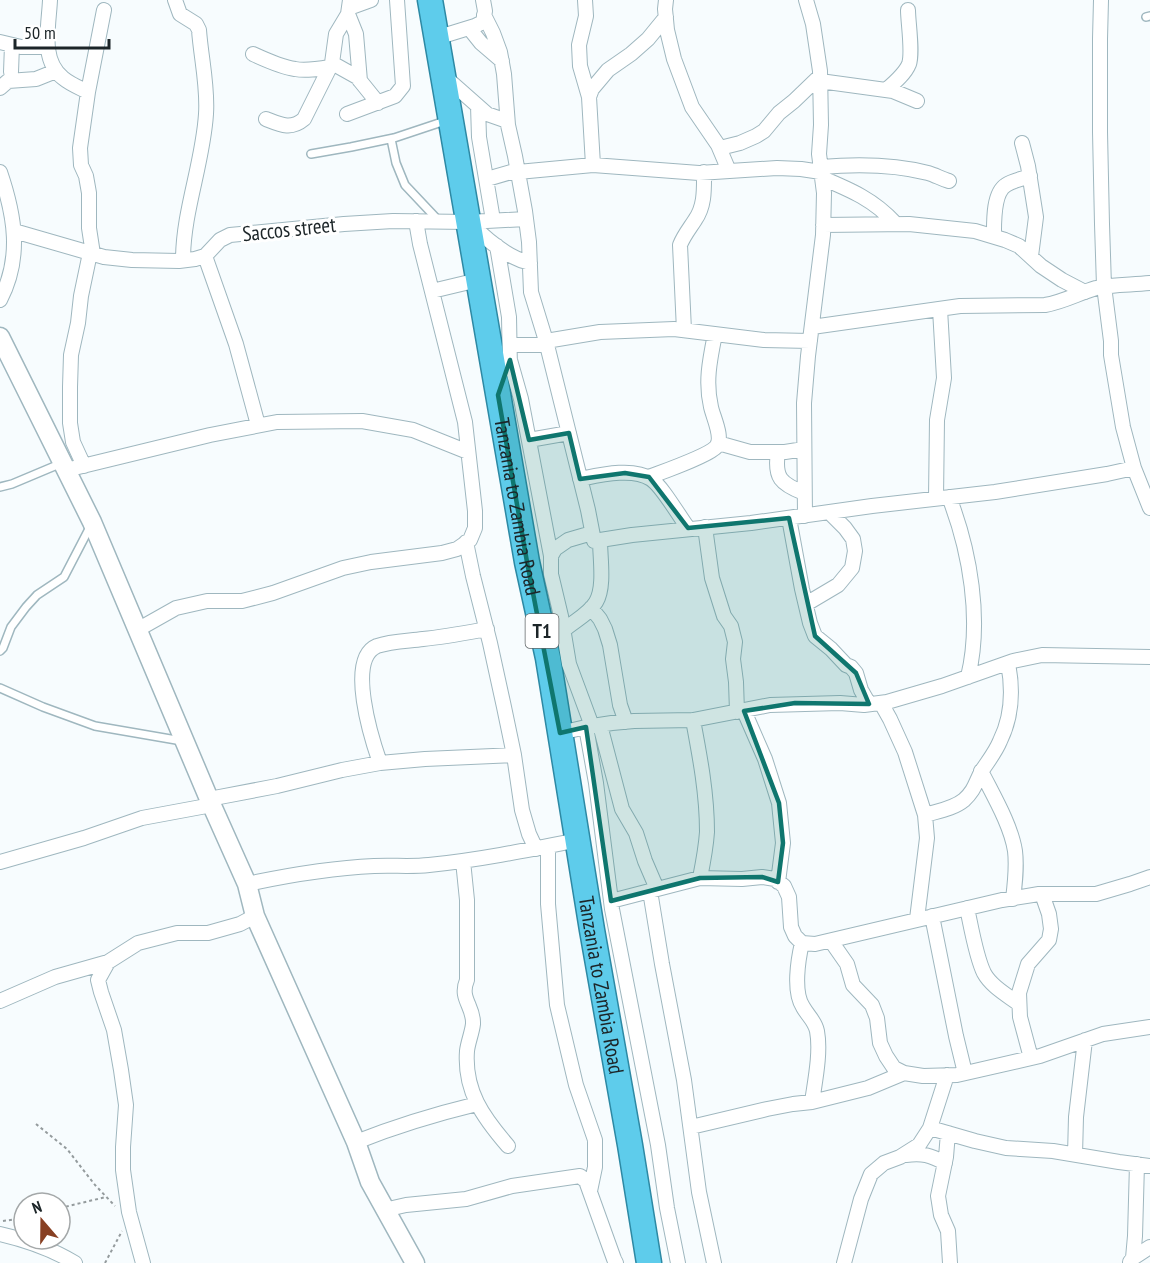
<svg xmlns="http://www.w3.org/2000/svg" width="1150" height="1263" viewBox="0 0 1150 1263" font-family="'PT Sans Narrow',sans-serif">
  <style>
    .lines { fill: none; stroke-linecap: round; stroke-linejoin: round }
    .service-casing { stroke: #9fb7bf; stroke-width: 10 }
    .minor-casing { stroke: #9fb7bf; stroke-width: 16 }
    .tertiary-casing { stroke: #9fb7bf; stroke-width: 21 }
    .trunk-casing { stroke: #2d89a4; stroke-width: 27 }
    .path { stroke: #949b9d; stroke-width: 2; stroke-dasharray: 3 3; stroke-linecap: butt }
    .service { stroke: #fff; stroke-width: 7 }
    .minor { stroke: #fff; stroke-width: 14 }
    .tertiary { stroke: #fff; stroke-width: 18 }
    .trunk { stroke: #5ecceb; stroke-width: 24 }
    .marked { fill: #0f766e; fill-opacity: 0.2; stroke: #0f766e; stroke-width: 4.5; stroke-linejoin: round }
    .labels { text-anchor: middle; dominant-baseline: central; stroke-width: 6; stroke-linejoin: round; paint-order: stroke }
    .shield { fill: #fff; stroke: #606668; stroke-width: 1.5 }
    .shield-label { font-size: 20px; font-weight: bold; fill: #1c2528 }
    .street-label { font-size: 21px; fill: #1c2528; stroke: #fff }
  </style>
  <rect width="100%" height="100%" fill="#f7fcfe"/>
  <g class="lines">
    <defs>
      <path id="service" d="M1146 17 1150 16
        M391 139 396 163 405 185 438 220
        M311 154 351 147 394 138 448 120
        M0 487 12 484 62 463
        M0 651 3 648 11 627 26 607 37 595 64 577 91 525
        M0 688 43 707 95 726 182 741"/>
      <path id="minor" d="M50 0C49 25 40 60 63 78 70 84 80 88 88 92
        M175 0 180 14 196 24 199 30C201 58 208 86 206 114 203 163 183 211 183 260
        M585 0 586 16 579 45 580 66 589 97
        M666 0 665 9 667 30 674 59 692 107 718 145 729 171
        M1101 0 1100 39V132L1102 224 1104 286 1111 341V355L1123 427 1134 468 1150 508
        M349 8 371 0
        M348 14 356 34 360 81
        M484 15 493 33 500 52 504 74 508 125 515 156 525 211 529 242 531 292 546 341 588 510 594 541 632 535 751 523 872 506 995 492 1107 474 1134 468
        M469 28 481 43 502 61
        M436 38 475 26 483 22 485 11 483 0
        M0 42 21 47H47
        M253 54C266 60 281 67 295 69 306 71 318 69 330 67
        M332 63 357 77 378 103
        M11 72 12 45
        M444 76 487 114 507 121
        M820 81 893 91 917 101
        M0 88 8 81 36 79 56 71
        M886 90C894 83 905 74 909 64 913 53 908 22 908 10
        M478 106 479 137 493 220
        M347 114 395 96 403 86 397 0
        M266 119C281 125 291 130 304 119L332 63 336 34 348 14 350 0
        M1022 143 1028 166 1036 217 1031 256
        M720 148 740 143 756 136 764 131 779 113 794 101 820 76
        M593 165 589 97 592 89 608 70 631 54 648 39 666 17
        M821 167C856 164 893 164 928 173 935 175 942 179 949 181
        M0 172C15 216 22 258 0 300
        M518 172 593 165 699 173 777 168 801 169 821 172
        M822 178C851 190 874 200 895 223
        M487 179 518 170
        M470 223C486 239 507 258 530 263
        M823 225 909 224 975 231 1005 240 1019 246 1041 266 1062 280 1085 292
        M14 231 104 257 132 260 179 261 195 259 205 256 220 240 230 235 344 224 393 221 468 222 526 219
        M994 236C994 222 993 193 1006 185 1013 180 1023 179 1030 176
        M497 246 509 317 510 369
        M93 254 89 228V193L86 176 81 165 80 148 88 92 104 10
        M205 256 236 344 258 425
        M432 291 478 280
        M812 327 960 306 1045 305C1063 302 1079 293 1096 288 1114 284 1132 285 1150 283
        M684 330 680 245C684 235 690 228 695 220 705 206 704 189 704 172
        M546 341 600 332 674 329 764 340 810 341
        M510 345H547
        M510 360 521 399 551 556
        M529 440 569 433
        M718 443 750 452H785L804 449
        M778 452C774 478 781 484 804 493
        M84 466 73 442 70 423V387L71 355 78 323 81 296 90 253
        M66 470 210 435 277 422 362 421 413 430 468 452
        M649 477C662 472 708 456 716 447 724 438 713 417 711 407 705 382 710 359 715 334
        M580 479C600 475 633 467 651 479 662 486 679 516 688 528
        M949 497C970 551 982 620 968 677
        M936 498 937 420 944 378 940 309
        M805 516 804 403 808 356 823 235 824 193 819 154 821 125 820 71 813 24 806 0
        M789 518 802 589 810 623 815 636 831 649 846 665 851 667 856 673 861 690 869 704
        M705 527 712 578 724 616 731 626 735 642 733 659 736 682 737 712
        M466 542 473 576 490 643 504 707 514 755 522 810 529 834 536 849
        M806 604 838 585 852 568 855 551 853 539 845 528 829 512
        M591 608 600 619 605 629 610 645 620 705 626 722
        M137 630 176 608 207 601H242L273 593 343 568 371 562 442 553 457 549 470 540 475 528V511L465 422 420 244 416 221
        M564 630C574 621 589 614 596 602 605 587 600 558 600 540
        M881 703 890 719 905 752 925 815 927 838 917 919
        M744 711 765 759 779 803 783 843 778 882
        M693 720C700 757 707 794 707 832 706 847 703 863 700 878
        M600 725 622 809 636 833 645 861 657 889
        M592 726 569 664 561 616 551 574V556L555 549 568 540 592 533
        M586 727 596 783 612 909 658 1145 667 1208 678 1263
        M560 733 586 727 612 723 634 721 693 720 770 705 840 703 864 705 887 702 942 686 1013 661 1042 655 1150 657
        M380 763C372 740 346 659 377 646 391 641 408 641 423 639 444 637 465 633 487 629
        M981 771C993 795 1011 825 1015 851 1017 867 1015 883 1013 899
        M209 799 277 786 342 770 380 763 425 759 514 755
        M925 815C938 811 953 809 964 800 976 789 975 782 983 769 989 760 996 751 1000 741 1012 717 1013 689 1008 663
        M548 846V904L557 1005 576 1085 595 1140V1167L590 1191
        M463 861 467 900V980C459 999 474 1006 473 1024 472 1033 468 1042 467 1051 464 1091 483 1117 508 1146
        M0 862 84 838 142 818 212 805
        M247 884C289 875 331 868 374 866 392 865 411 867 429 865 479 860 528 850 578 840
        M650 891 662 964 684 1080 699 1192 714 1263
        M611 901 700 878 742 879 762 877 775 879 784 886 789 897 791 927 795 936 802 943 815 944 1002 900 1039 894H1096L1130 884 1150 877
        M967 908C971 926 976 957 984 973 991 986 1007 995 1019 1004
        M932 916 956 1036 965 1073
        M831 941 847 964 853 985 872 1005 877 1018 880 1043 886 1056 894 1068 904 1073 923 1076 957 1075 1040 1056 1103 1034 1150 1027
        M802 943C798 960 793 992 803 1007 808 1016 815 1021 817 1031 821 1052 815 1081 812 1102
        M0 1001 55 977 108 962
        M1031 1058 1020 1017 1019 993 1028 964 1049 940 1051 929 1049 914 1042 894
        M691 1127 767 1109 793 1104 812 1102 868 1088 904 1073
        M930 1128 975 1141 1006 1148 1053 1151 1119 1162 1150 1166
        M948 1133 946 1157 938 1196 941 1215 948 1231 950 1263
        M356 1142C396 1126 436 1114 477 1104
        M906 1155C923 1153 930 1155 945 1163
        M1075 1155 1076 1117 1085 1040
        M384 1210 406 1205 466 1199 512 1186 580 1176 586 1181 614 1259 616 1263
        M0 1234C26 1240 52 1249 75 1263
        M1133 1258 1135 1236 1137 1164
        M1130 1262 1133 1258 1150 1247
        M143 1263 129 1212 123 1170V1147L126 1105 121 1070 114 1030 101 992 98 980 108 962 138 943 177 933H208L240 924 255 916
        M844 1263 861 1199 871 1174 884 1163 900 1157 919 1145 930 1128 947 1075"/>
      <path id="tertiary" d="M0 337 92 522 209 799 247 884 255 916 356 1142 370 1182 415 1263"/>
      <g id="trunk">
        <path id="s1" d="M430 0 527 562 548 658 592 930 630 1145 649 1263"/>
      </g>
    </defs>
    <use href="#service" class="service-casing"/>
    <use href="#minor" class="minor-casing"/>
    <use href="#tertiary" class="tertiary-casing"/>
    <use href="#trunk" class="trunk-casing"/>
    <path class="path" d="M36 1124 67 1149 95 1185 115 1206
      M60 1208 106 1197
      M3 1221 24 1218
      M105 1263 122 1231"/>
    <use href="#service" class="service"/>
    <use href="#minor" class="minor"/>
    <use href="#tertiary" class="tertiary"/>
    <use href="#trunk" class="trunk"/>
  </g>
  <path class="marked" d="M510 360 529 440 569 433 580 479 625 473 649 477 688 528 789 518 815 636 856 673 869 704 795 703 744 711 779 803 783 843 778 882 762 877 700 878 611 901 586 727 560 733 527 562 498 395Z"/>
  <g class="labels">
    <rect class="shield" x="525.5" y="614" width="33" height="34" rx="4.5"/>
    <g class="shield-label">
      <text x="542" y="631">T1</text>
    </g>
    <g class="street-label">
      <text transform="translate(289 229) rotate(-6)">Saccos street</text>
      <text stroke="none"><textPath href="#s1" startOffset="514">Tanzania to Zambia Road</textPath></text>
      <text stroke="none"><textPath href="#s1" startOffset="1000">Tanzania to Zambia Road</textPath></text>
    </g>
  </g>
  <g transform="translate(42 1221) rotate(340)"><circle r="28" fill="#ffffff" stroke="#a4a8a9" stroke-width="1.5"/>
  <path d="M0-4.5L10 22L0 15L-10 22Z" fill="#873f22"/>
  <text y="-9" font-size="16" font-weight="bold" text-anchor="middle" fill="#1c2528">N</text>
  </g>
  <path d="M15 39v9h94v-9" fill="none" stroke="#1c2528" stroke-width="3"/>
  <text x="24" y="39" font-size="18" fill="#1c2528" stroke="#ffffff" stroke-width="4.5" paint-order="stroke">50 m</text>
</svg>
